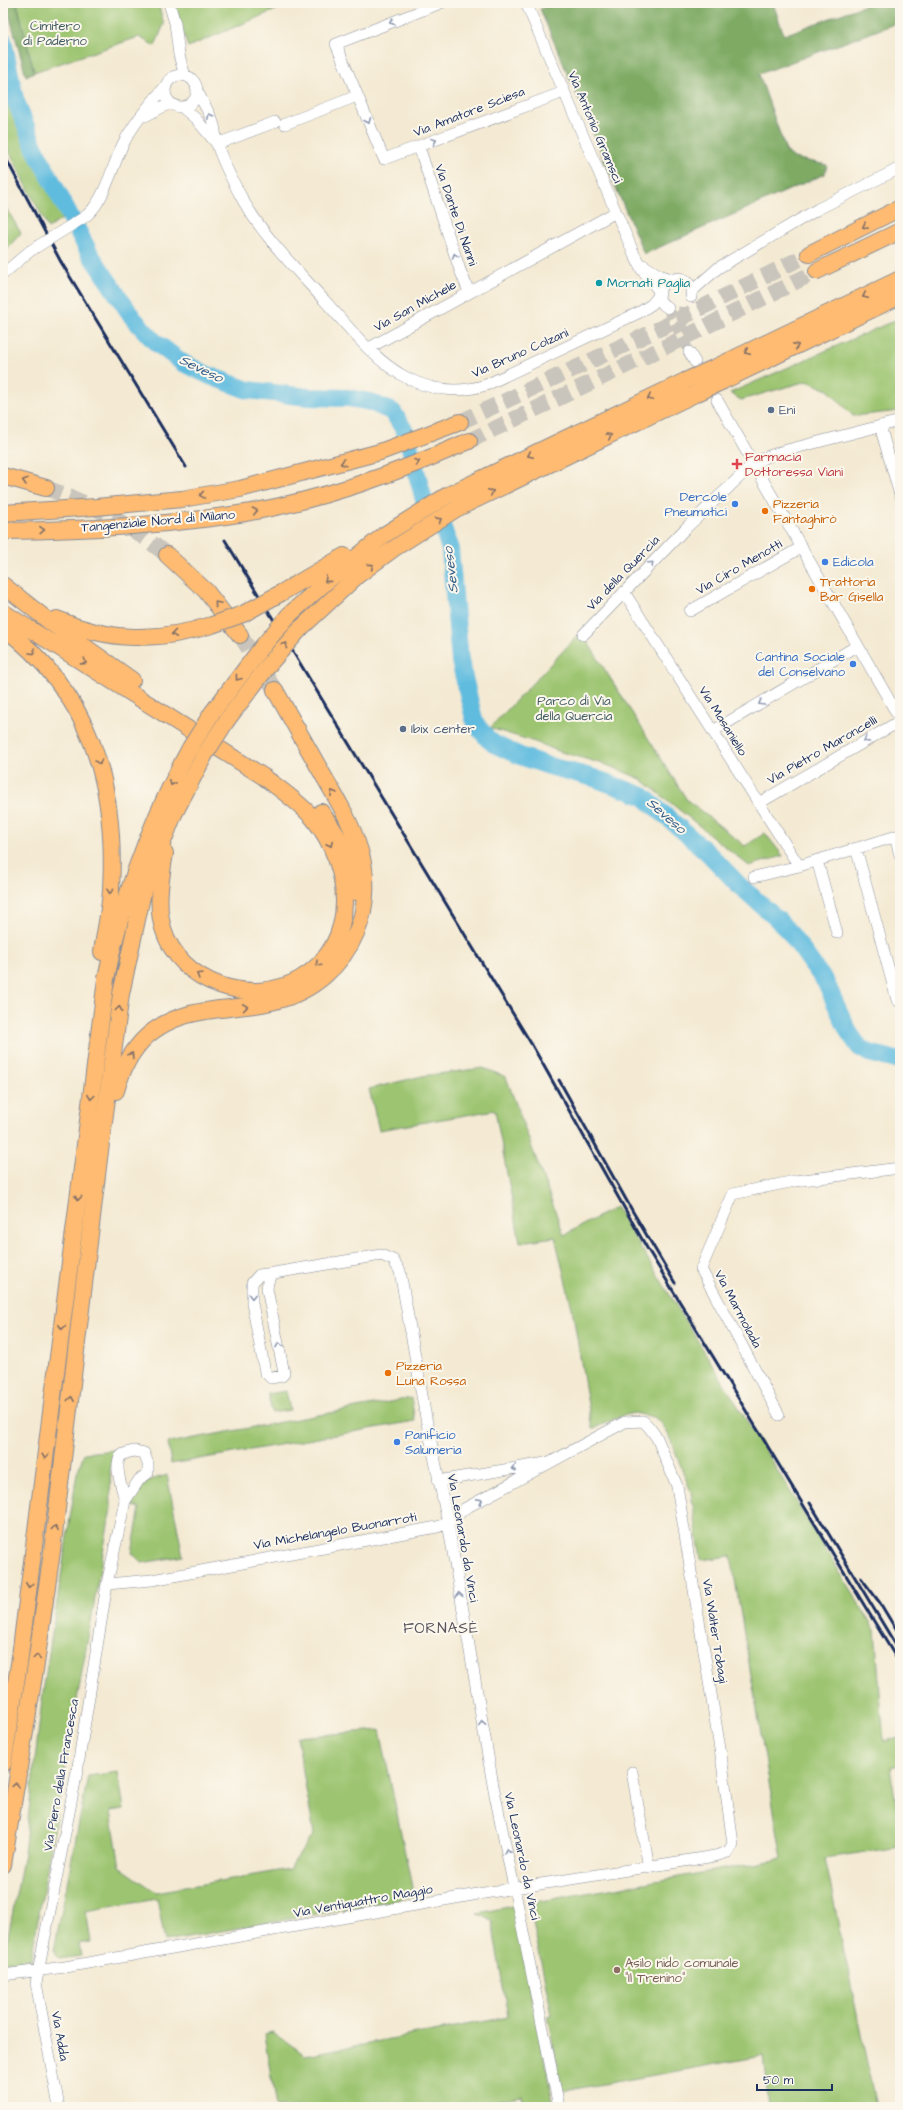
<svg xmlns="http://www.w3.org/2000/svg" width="903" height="2110" viewBox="0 0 903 2110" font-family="'Architects Daughter',sans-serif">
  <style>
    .green { fill: #9dc571; stroke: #5c7a68 }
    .forest { fill: #7eaa63; stroke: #4c6c60 }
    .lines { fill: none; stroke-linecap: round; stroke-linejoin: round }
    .river { stroke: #61bcdf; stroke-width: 18 }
    .minor-tunnel { stroke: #c9c5bc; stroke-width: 11; stroke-dasharray: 11 5.5; stroke-linecap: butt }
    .highway-tunnel { stroke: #c9c5bc; stroke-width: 16; stroke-dasharray: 16 8; stroke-linecap: butt }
    .minor-casing { stroke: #888c98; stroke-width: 12 }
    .highway-casing { stroke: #888c98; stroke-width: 18 }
    .minor { stroke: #fff; stroke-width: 11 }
    .highway { stroke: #febb71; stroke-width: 16 }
    .rail { stroke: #1b2f5e; stroke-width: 3 }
    .minor-bridge-casing { stroke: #888c98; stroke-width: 12; stroke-linecap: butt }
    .highway-bridge-casing { stroke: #888c98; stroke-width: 18; stroke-linecap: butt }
    .minor-bridge { stroke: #fff; stroke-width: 11 }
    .highway-bridge { stroke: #febb71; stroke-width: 16 }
    .oneway { stroke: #8d97ae }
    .oneway2 { stroke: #816e67 }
    .culture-dot { fill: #0f9aa8; stroke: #fbf7ec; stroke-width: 1.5 }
    .service-dot { fill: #5c6f8a; stroke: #fbf7ec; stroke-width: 1.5 }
    .health-dot { fill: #e0444e; stroke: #fbf7ec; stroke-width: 1.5 }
    .shop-dot { fill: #3f7fe0; stroke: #fbf7ec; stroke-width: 1.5 }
    .food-dot { fill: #e8710a; stroke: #fbf7ec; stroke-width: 1.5 }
    .education-dot { fill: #8d6e63; stroke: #fbf7ec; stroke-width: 1.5 }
    .labels { text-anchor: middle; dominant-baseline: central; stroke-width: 4; stroke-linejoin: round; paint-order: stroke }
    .park-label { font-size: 13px; fill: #425c64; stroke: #fbf7ec }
    .street-label { font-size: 13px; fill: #1b2f5e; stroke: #fbf7ec }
    .culture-label { font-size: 13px; fill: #0d838f; stroke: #fbf7ec; text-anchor: start }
    .service-label { font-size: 13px; fill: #4e5e75; stroke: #fbf7ec; text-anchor: start }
    .health-label { font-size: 13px; fill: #be3a42; stroke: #fbf7ec; text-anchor: start }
    .shop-label { font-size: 13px; fill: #366cbe; stroke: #fbf7ec; text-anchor: end }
    .food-label { font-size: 13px; fill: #c56008; stroke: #fbf7ec; text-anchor: start }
    .education-label { font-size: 13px; fill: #785e54; stroke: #fbf7ec; text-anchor: start }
    .water-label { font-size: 14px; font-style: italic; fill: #305985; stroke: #fbf7ec }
    .quarter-label { font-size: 15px; letter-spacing: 1px; fill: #59555c; stroke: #fbf7ec }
  </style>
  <rect width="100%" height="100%" fill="#fbf7ec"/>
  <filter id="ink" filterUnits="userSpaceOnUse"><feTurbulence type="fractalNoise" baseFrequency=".025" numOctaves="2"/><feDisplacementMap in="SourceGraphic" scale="8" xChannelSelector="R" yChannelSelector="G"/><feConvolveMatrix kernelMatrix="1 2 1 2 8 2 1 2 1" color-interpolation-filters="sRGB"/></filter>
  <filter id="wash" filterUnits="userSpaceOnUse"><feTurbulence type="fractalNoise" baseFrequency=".012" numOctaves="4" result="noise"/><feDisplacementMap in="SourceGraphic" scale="16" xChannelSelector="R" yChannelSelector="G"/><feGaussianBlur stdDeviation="0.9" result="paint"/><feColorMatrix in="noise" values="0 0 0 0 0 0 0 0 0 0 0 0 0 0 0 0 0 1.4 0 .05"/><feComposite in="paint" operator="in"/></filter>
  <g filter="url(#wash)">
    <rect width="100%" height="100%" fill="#f4ead3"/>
    <path class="green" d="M17 3H158L164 24 155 46 139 37 34 72Z
      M174 3H292L188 47Z
      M3 66 10 100 64 218 48 228 3 139Z
      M3 203 21 233 3 253Z
      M900 318V411L853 416 828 390 807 381 741 400 730 393Z
      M578 635 585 638 687 800 745 846 765 833 783 856 749 866 641 779 607 765 561 752 535 742 490 728Z
      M483 1068 506 1077 564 1235 616 1207 875 1630 884 1741 900 1738V1765L890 1767 900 1827V1847L825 1858 876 2107H769L763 2056 563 2091 547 2016 552 2015 529 1903 782 1859 731 1556 701 1560 691 1492 668 1434 662 1424 654 1417 634 1413 622 1416 592 1429 572 1308 555 1237 520 1242 495 1110 379 1130 369 1089 422 1076Z
      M286 1391 290 1410 272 1413 268 1394Z
      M411 1398 415 1421 171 1464 168 1443Z
      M115 1450 110 1467 111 1508 31 1959 3 1963 24 1853 43 1692 77 1473 84 1453Z
      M167 1475 183 1556 142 1563 132 1553 140 1508 132 1506V1495L144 1482Z
      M380 1730 414 1897 165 1941 157 1899 86 1911 91 1942 79 1944 81 1956 59 1959 56 1956 54 1950 88 1776 118 1772 124 1809 111 1811 120 1867 156 1892 289 1869 314 1834 297 1737Z
      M513 1906 554 2107H524L522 2096 462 2107H276L264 2034 273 2032 305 2055 508 2017 492 1922 478 1913Z"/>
    <path class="forest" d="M6 3H17L34 72 26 76Z
      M558 3H773L784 35 871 3H900V22L759 74 786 151 794 158 827 165 825 174 644 254 540 9Z"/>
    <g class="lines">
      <path class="river" d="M3 40 15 99 35 149 90 254 133 318 155 342 183 363 210 376 248 390 308 397 349 398 370 402 393 412 406 433 424 500 431 517 443 528 450 549 460 661 475 723 488 739 494 744 520 756 549 766 594 778 643 796 707 852 739 885 776 918 790 933 826 983 848 1031 859 1047 869 1053 900 1061"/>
    </g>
  </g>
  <g filter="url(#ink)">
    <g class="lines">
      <path class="minor-tunnel" d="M668 308 689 352
        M682 331 684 307"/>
      <path class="highway-tunnel" d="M460 422 661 328 809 254
        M469 441 669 345 817 271
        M46 488C96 506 126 522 167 555
        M240 635 275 690"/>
      <defs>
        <path id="minor" d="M169 3 175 23 179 55 185 76
          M441 3 336 44 384 159 564 92
          M526 3 634 254 642 270 660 292
          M165 91a16 16 0 1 1 32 0a16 16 0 1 1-32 0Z
          M197 91C202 101 208 110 212 120 216 128 215 136 217 144 223 163 234 184 244 202 265 238 296 269 324 300 349 327 374 361 407 378 432 391 460 393 486 385L640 312 652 304 660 294
          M182 107 196 119 217 144
          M145 116 170 103
          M285 124 357 96
          M217 144 275 122
          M419 147 460 270 469 292
          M83 218C104 205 112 166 123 144 134 123 149 105 165 87
          M643 265 659 275 671 279
          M3 274 30 251
          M691 292 718 268 818 209 900 168
          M668 308C636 288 695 259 691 297
          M369 348 616 212
          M689 352 695 362
          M717 400 900 719
          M880 426 900 495
          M624 592 799 866
          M690 611 802 547
          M583 635 685 529 753 464 766 457 787 450 900 421
          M713 731 857 646
          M759 803 900 721
          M895 836 900 855
          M856 848 897 1000 900 1002
          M817 860 837 933
          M754 877 799 866 900 835
          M274 1273 268 1281 267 1289 284 1373 282 1376 271 1378 265 1372 252 1303V1283L259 1275 274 1273 381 1255 393 1260 400 1271 426 1418 448 1523 493 1785 559 2107
          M779 1415 701 1269 733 1194 795 1181 900 1168
          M134 1451 144 1453 148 1464V1473L139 1480 125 1501C123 1490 112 1463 122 1455 125 1453 130 1452 134 1451Z
          M438 1481 546 1463
          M632 1772 649 1868
          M3 1975 65 1967 478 1894 715 1856 728 1852 733 1844 721 1755 677 1486 657 1438 649 1427 643 1421 625 1422 464 1509 448 1523 437 1527 152 1580 107 1584
          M59 2107 36 1983 78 1766 107 1584 125 1501"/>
        <path id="highway" d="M809 254 900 208
          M817 271 900 231
          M716 367 900 279
          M723 381 900 296
          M3 476 46 488
          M3 513 96 507 182 499 240 489 380 452 460 422
          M3 531C83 530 166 526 245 513 322 500 398 473 469 441
          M167 555 206 591 240 635
          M3 585 50 622 132 680
          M281 593 344 556
          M3 612 264 777C281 790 299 802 313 818 352 866 361 943 300 979 252 1007 179 984 163 928 156 904 161 878 165 853
          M289 615 327 581 384 535 448 495 685 381
          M57 619C109 642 158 642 212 625
          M3 627C90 693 117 783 111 889 110 910 105 931 102 952
          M300 629 358 575 393 549 456 509 693 395
          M212 713 262 647
          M227 720 271 662
          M321 812C340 837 353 860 356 892
          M116 1091C129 1043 157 1018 206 1011 229 1007 253 1007 275 1001 313 992 342 966 357 931 367 907 368 876 360 851 352 824 337 799 323 775 307 747 291 718 275 690
          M3 1764 19 1664 106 979C122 897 150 822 190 748
          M3 1865 36 1664 52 1551 99 1159 121 994 143 892 174 814 204 756"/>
      </defs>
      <use href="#minor" class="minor-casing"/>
      <use href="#highway" class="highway-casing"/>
      <use href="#minor" class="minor"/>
      <use href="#highway" class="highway"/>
      <path class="rail" d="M3 153 61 262 186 467
        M225 540 532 1045 647 1248 900 1664
        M559 1080 633 1212 675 1283
        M810 1503 900 1652
        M861 1578 880 1603 900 1636"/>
      <defs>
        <path id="minor-bridge" d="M30 251 83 218"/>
        <path id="highway-bridge" d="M685 381 716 367
          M693 395 723 381
          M212 625 243 614 281 593
          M262 647 289 615
          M271 662 300 629
          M190 748 212 713
          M204 756 227 720"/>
      </defs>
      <use href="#minor-bridge" class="minor-bridge-casing"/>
      <use href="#highway-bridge" class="highway-bridge-casing"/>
      <use href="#minor-bridge" class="minor-bridge"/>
      <use href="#highway-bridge" class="highway-bridge"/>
    </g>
    <defs><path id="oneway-chevron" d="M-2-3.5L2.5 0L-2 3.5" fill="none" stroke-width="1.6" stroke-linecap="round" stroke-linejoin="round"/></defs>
    <g class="oneway">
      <use href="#oneway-chevron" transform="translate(392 22) rotate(159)"/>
      <use href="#oneway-chevron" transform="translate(210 116) rotate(-116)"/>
      <use href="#oneway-chevron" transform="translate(368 121) rotate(67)"/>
      <use href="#oneway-chevron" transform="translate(434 141) rotate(-21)"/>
      <use href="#oneway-chevron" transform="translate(455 256) rotate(-108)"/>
      <use href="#oneway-chevron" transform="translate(651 564) rotate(-46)"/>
      <use href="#oneway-chevron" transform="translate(761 703) rotate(150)"/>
      <use href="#oneway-chevron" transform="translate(866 740) rotate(150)"/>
      <use href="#oneway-chevron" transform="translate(252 1296) rotate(90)"/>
      <use href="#oneway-chevron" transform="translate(279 1345) rotate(-102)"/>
      <use href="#oneway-chevron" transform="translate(514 1468) rotate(172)"/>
      <use href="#oneway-chevron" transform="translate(480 1501) rotate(-28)"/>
      <use href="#oneway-chevron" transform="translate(459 1595) rotate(-100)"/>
      <use href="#oneway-chevron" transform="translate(482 1723) rotate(-101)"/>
      <use href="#oneway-chevron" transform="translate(507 1851) rotate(-102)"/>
    </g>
    <g class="oneway2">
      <use href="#oneway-chevron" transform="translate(865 226) rotate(153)"/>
      <use href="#oneway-chevron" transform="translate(865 296) rotate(155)"/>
      <use href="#oneway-chevron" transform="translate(796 346) rotate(-26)"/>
      <use href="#oneway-chevron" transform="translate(747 352) rotate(155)"/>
      <use href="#oneway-chevron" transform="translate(650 398) rotate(154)"/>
      <use href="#oneway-chevron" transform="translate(609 436) rotate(-26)"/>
      <use href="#oneway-chevron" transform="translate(530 455) rotate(155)"/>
      <use href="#oneway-chevron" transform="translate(417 462) rotate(-21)"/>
      <use href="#oneway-chevron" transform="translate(343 463) rotate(164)"/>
      <use href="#oneway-chevron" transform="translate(25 481) rotate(-164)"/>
      <use href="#oneway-chevron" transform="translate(491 492) rotate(-26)"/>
      <use href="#oneway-chevron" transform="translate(202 495) rotate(171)"/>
      <use href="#oneway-chevron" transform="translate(255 511) rotate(-12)"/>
      <use href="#oneway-chevron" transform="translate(439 520) rotate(-32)"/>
      <use href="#oneway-chevron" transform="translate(42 530) rotate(-2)"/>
      <use href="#oneway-chevron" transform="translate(371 566) rotate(-37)"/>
      <use href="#oneway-chevron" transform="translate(327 580) rotate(140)"/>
      <use href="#oneway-chevron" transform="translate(217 604) rotate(-130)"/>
      <use href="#oneway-chevron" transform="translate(174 634) rotate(172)"/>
      <use href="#oneway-chevron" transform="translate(285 645) rotate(-49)"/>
      <use href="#oneway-chevron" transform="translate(33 652) rotate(47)"/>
      <use href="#oneway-chevron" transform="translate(84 662) rotate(33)"/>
      <use href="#oneway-chevron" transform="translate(238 678) rotate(127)"/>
      <use href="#oneway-chevron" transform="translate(99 762) rotate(73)"/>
      <use href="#oneway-chevron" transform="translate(172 783) rotate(117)"/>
      <use href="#oneway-chevron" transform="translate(333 793) rotate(-120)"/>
      <use href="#oneway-chevron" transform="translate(330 844) rotate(63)"/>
      <use href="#oneway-chevron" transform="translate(110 891) rotate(95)"/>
      <use href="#oneway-chevron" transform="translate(318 964) rotate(137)"/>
      <use href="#oneway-chevron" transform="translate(199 975) rotate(-149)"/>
      <use href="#oneway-chevron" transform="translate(245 1007) rotate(-8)"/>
      <use href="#oneway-chevron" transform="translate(119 1009) rotate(-82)"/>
      <use href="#oneway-chevron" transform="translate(131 1055) rotate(-58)"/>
      <use href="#oneway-chevron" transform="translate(91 1097) rotate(98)"/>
      <use href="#oneway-chevron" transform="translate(78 1198) rotate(97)"/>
      <use href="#oneway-chevron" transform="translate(62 1327) rotate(97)"/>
      <use href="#oneway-chevron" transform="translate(71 1399) rotate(-83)"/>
      <use href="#oneway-chevron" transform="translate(45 1456) rotate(97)"/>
      <use href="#oneway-chevron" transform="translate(55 1528) rotate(-83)"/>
      <use href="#oneway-chevron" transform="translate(29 1585) rotate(97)"/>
      <use href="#oneway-chevron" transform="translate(37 1657) rotate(-82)"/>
      <use href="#oneway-chevron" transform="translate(16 1785) rotate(-81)"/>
    </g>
  </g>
  <circle class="culture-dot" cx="599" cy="283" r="4"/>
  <g class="service-dot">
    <circle cx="771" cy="410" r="4"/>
    <circle cx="403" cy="729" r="4"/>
  </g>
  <path class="health-dot" d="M735 458h4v4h4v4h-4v4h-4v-4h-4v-4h4z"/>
  <g class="shop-dot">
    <circle cx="735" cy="504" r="4"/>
    <circle cx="825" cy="562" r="4"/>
    <circle cx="853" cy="664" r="4"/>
    <circle cx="397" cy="1442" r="4"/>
  </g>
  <g class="food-dot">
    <circle cx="765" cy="511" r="4"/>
    <circle cx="812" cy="589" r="4"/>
    <circle cx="388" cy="1373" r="4"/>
  </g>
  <circle class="education-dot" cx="617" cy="1970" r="4"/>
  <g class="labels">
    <g class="park-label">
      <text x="55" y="26">Cimitero<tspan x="55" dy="15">di Paderno</tspan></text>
      <text x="574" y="701">Parco di Via<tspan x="574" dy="15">della Quercia</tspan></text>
    </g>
    <g class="street-label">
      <text transform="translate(469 112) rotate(-21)">Via Amatore Sciesa</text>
      <text transform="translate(595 127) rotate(67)">Via Antonio Gramsci</text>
      <text transform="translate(456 215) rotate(71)">Via Dante Di Nanni</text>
      <text transform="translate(415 306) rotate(-29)">Via San Michele</text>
      <text transform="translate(520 353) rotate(-24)">Via Bruno Colzani</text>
      <text transform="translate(158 521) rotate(-5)">Tangenziale Nord di Milano</text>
      <text transform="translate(739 567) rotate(-30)">Via Ciro Menotti</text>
      <text transform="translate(623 573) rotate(-46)">Via della Quercia</text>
      <text transform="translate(723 721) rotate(58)">Via Masaniello</text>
      <text transform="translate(822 750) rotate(-30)">Via Pietro Maroncelli</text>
      <text transform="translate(738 1309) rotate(62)">Via Marmolada</text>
      <text transform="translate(335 1531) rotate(-10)">Via Michelangelo Buonarroti</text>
      <text transform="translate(463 1538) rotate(80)">Via Leonardo da Vinci</text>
      <text transform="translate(715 1631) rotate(81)">Via Walter Tobagi</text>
      <text transform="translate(61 1775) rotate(-80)">Via Piero della Francesca</text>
      <text transform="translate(522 1856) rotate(78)">Via Leonardo da Vinci</text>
      <text transform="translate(363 1901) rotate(-10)">Via Ventiquattro Maggio</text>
      <text transform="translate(60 2036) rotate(80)">Via Adda</text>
    </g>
    <g class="culture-label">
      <text x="607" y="283">Mornati Paglia</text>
    </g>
    <g class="service-label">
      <text x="779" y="410">Eni</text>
      <text x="411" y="729">Ibix center</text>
    </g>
    <g class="health-label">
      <text x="745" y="457">Farmacia<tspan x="745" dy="15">Dottoressa Viani</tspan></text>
    </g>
    <g class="shop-label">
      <text x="727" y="497">Dercole<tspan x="727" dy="15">Pneumatici</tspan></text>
      <text x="833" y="562" text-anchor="start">Edicola</text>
      <text x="845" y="657">Cantina Sociale<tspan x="845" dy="15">del Conselvano</tspan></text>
      <text x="405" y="1435" text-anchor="start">Panificio<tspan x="405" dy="15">Salumeria</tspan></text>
    </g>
    <g class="food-label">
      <text x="773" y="504">Pizzeria<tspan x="773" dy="15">Fantaghirò</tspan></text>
      <text x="820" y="582">Trattoria<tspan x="820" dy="15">Bar Gisella</tspan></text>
      <text x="396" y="1366">Pizzeria<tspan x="396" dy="15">Luna Rossa</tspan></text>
    </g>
    <g class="education-label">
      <text x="625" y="1963">Asilo nido comunale<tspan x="625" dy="15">"Il Trenino"</tspan></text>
    </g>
    <g class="water-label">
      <text transform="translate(201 369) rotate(26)">Seveso</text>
      <text transform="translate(451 570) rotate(-97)">Seveso</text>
      <text transform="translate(666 816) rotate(41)">Seveso</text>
    </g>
    <g class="quarter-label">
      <text x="441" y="1628">FORNASÈ</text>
    </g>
  </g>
  <rect width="903" height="2110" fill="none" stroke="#fbf7ec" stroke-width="16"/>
  <path d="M757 2084v6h75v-6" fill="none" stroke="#1b2f5e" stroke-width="2"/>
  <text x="763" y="2084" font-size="12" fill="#1b2f5e" stroke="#fbf7ec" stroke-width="3" paint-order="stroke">50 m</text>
</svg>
